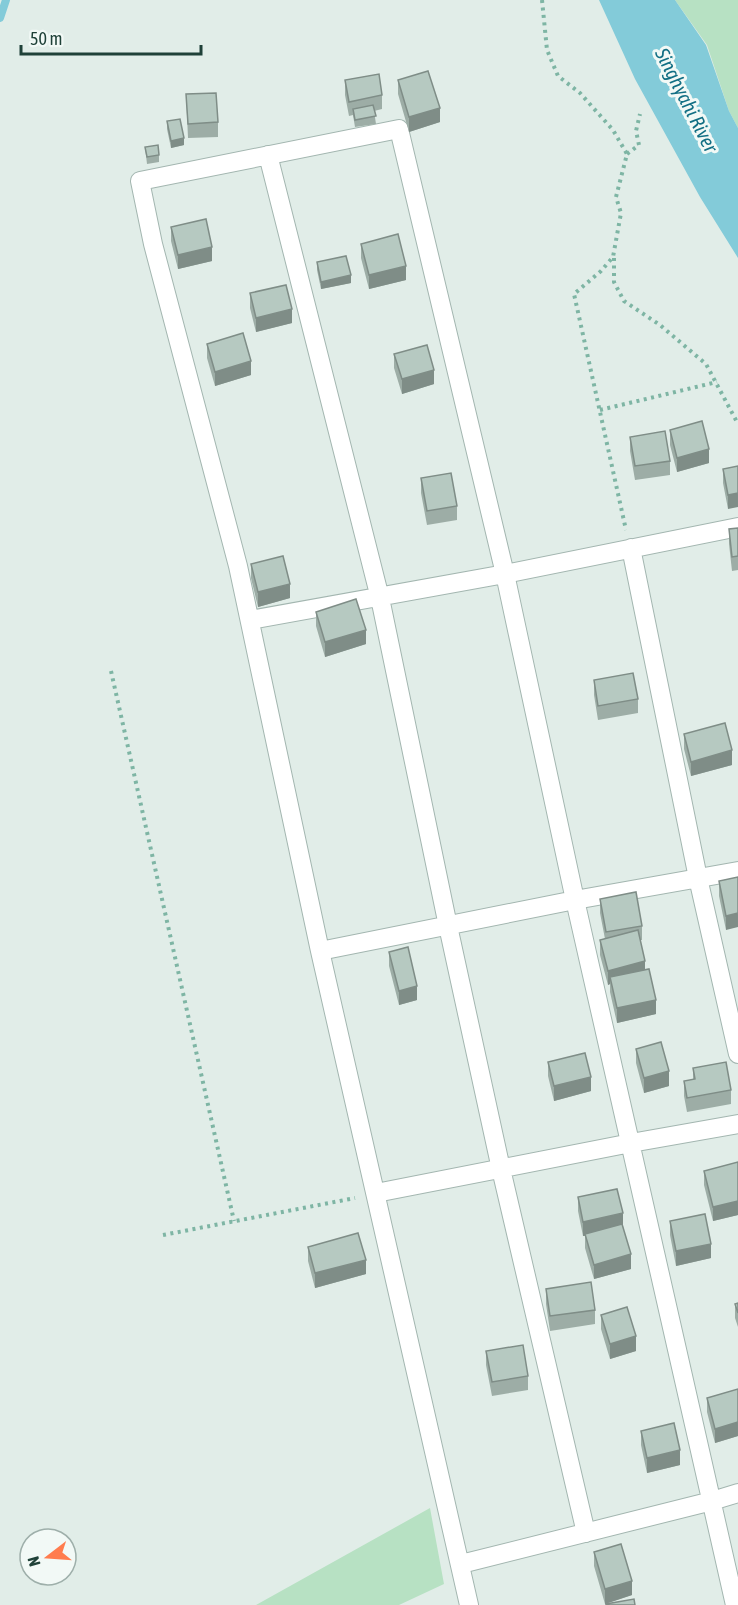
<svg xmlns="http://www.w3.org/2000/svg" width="738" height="1605" viewBox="0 0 738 1605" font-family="'Asap Condensed',sans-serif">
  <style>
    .green { fill: #b7e1c3 }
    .water { fill: #83cbd9 }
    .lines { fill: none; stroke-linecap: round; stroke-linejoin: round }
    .stream { stroke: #83cbd9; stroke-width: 8 }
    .minor-casing { stroke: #a3b6b0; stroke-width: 20 }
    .path { stroke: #7eb5a4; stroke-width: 4; stroke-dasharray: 3 4.5; stroke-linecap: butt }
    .minor { stroke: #fff; stroke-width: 18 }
    .wall { fill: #9dada6 }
    .shaded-wall { fill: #7f8d87 }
    .building { fill: #b6c9c1; stroke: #7f8d87; stroke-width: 1.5 }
    .labels { text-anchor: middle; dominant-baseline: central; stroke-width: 6; stroke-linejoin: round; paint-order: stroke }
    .water-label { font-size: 20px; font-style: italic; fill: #126f84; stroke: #f2f9f6 }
  </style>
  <rect width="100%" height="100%" fill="#e1ede8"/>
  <path class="green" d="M675 0H738V128L729 111 707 45Z
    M430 1508 444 1584 399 1605H256Z"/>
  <path class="water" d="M599 0H675L706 45 729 111 738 128V258L700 197 635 79Z"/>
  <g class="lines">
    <path class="stream" d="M0 18 6 0"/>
    <defs>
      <path id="minor" d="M268 155 380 598 448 926 501 1169 586 1533
        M631 548 698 878 738 1054
        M250 620 505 574 738 527
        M320 951 575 900 738 871
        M376 1193 631 1143 738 1124
        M461 1564 712 1501 738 1493
        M469 1605 320 951 238 566 153 244 140 181 399 129 505 574 575 900 735 1605"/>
    </defs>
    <use href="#minor" class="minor-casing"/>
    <path class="path" d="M542 0 547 50 558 76 580 93 613 130 627 154 616 197 621 213 613 257 601 271 574 294 626 530
      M627 154 639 145 636 131 640 114
      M614 258V282L624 301 660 325 706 364 738 424
      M600 410 717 382
      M111 671 234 1221
      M163 1235 355 1198"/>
    <use href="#minor" class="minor"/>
  </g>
  <path class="wall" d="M345 80 382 95V109L374 111 376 124 355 127 353 115 349 116 345 95Z
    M398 80 440 122 409 132 398 94Z
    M186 94 218 122V137L188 138Z
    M167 121 184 145 171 148 167 129Z
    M145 147 159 155V162L147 164Z
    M171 227 212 261 178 269 171 241Z
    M361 244 406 280 369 289 361 258Z
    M317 262 351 283 321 289 317 270Z
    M250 293 292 323 256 332 250 308Z
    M207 344 251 375 215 386 207 358Z
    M394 354 434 384 402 394 394 368Z
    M670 430 709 463 677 472 670 445Z
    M630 437 670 461V475L635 480 630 451Z
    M738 466 728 509 723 483V469Z
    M421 478 457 506V520L427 525 421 493Z
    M738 528V570L732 571 729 544V529Z
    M251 564 290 598 258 607 251 578Z
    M316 612 366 644 325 657 316 626Z
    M594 680 638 699V713L598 720 594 695Z
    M684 734 732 765 691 776 684 749Z
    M738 877 726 930 719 896V881Z
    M600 899 642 926V940H640L645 969 656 1014 617 1023 610 992V984L608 985 600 955V940L605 939 600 913Z
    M389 952 417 1000 399 1005 389 966Z
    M636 1049 669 1086 644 1093 636 1063Z
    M548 1062 591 1091 554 1101 548 1076Z
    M693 1068 731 1090V1104L687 1112 684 1096V1081L693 1080Z
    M738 1162V1215L713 1221 704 1185V1171Z
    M578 1197 623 1226 631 1269 594 1279 585 1248V1236H583L578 1211Z
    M670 1221 711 1258 676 1266 670 1235Z
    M308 1247 366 1274 315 1288 308 1261Z
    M546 1289 595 1310V1324L550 1331 546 1304Z
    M738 1303V1327L735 1318V1304Z
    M601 1315 636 1351 610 1359 601 1329Z
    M486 1351 528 1376V1390L492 1396 486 1365Z
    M738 1389V1436L715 1443 707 1412V1398Z
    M641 1431 680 1465 647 1473 641 1445Z
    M594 1552 632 1595 605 1604 594 1566Z"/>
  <path class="shaded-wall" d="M440 108V122L409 132V117Z
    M184 138V145L171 148V141Z
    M212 247V261L178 269V255Z
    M406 266V280L369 289V275Z
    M351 275V283L321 289V282Z
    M292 309V323L256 332V318Z
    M251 361V375L215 386V372Z
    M434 370V384L402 394V379Z
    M709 449V463L677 472V458Z
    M738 493V507L728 509V495Z
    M290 584V598L258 607V592Z
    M366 630V644L325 657V642Z
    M732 750V765L691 776V762Z
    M738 913V927L726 930V916Z
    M645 961V975L610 977V984L608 985V971Z
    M417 986V1000L399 1005V991Z
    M656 1000V1014L617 1023V1008Z
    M669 1071V1086L644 1093V1078Z
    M591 1077V1091L554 1101V1086Z
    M738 1201V1215L713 1221V1207Z
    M623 1213V1228L583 1236V1222Z
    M711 1244V1258L676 1266V1251Z
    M631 1254V1269L594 1279V1265Z
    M366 1260V1274L315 1288V1273Z
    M636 1336V1351L610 1359V1344Z
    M738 1422V1436L715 1443V1429Z
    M680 1450V1465L647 1473V1458Z
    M632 1581V1595L605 1604V1589Z"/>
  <path class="building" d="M428 71 440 108 409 117 398 80Z
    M379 74 382 95 349 102 345 80Z
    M216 93 218 122 188 124 186 94Z
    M373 105 376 116 355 120 353 109Z
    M180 119 184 138 171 141 167 121Z
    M158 145 159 155 147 157 145 147Z
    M206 219 212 247 178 255 171 227Z
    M398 234 406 266 369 275 361 244Z
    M346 256 351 275 321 282 317 262Z
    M286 285 292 309 256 318 250 293Z
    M243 333 251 361 215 372 207 344Z
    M427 345 434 370 402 379 394 354Z
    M702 421 709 449 677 458 670 430Z
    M665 431 670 461 635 466 630 437Z
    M738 466V493L728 495 723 469Z
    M451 473 457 506 427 511 421 478Z
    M738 528V556L732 557 729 529Z
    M283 556 290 584 258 592 251 564Z
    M356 599 366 630 325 642 316 612Z
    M633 673 638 699 598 706 594 680Z
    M725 723 732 750 691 762 684 734Z
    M738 877V913L726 916 719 881Z
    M636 892 642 926 606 932 600 899Z
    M638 930 645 961 608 971 600 940Z
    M408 947 417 986 399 991 389 952Z
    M649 969 656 1000 617 1008 610 977Z
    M661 1042 669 1071 644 1078 636 1049Z
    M585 1053 591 1077 554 1086 548 1062Z
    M726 1062 731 1090 687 1098 684 1081 695 1079 693 1068Z
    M738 1162V1201L713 1207 704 1171Z
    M617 1189 623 1213 583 1222 578 1197Z
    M705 1214 711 1244 676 1251 670 1221Z
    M622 1224 631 1254 594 1265 585 1234Z
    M358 1233 366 1260 315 1273 308 1247Z
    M591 1282 595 1310 550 1316 546 1289Z
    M738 1303V1313L735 1304Z
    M627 1307 636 1336 610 1344 601 1315Z
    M523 1345 528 1376 492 1382 486 1351Z
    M738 1389V1422L715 1429 707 1398Z
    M674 1423 680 1450 647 1458 641 1431Z
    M621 1544 632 1581 605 1589 594 1552Z
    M634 1599 635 1605H606V1604Z"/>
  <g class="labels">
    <g class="water-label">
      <text transform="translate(687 100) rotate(63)">Singhyahi River</text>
    </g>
  </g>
  <g transform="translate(48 1557) rotate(253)"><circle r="28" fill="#f2f9f6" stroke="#9eafaa" stroke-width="1.5"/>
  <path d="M0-4.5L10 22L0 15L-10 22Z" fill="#ff7c4e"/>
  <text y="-9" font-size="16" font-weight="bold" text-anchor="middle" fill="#1f4138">N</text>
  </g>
  <path d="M21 45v9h180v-9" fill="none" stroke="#1f4138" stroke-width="3"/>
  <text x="30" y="45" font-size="18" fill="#1f4138" stroke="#f2f9f6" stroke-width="4.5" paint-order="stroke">50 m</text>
</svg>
